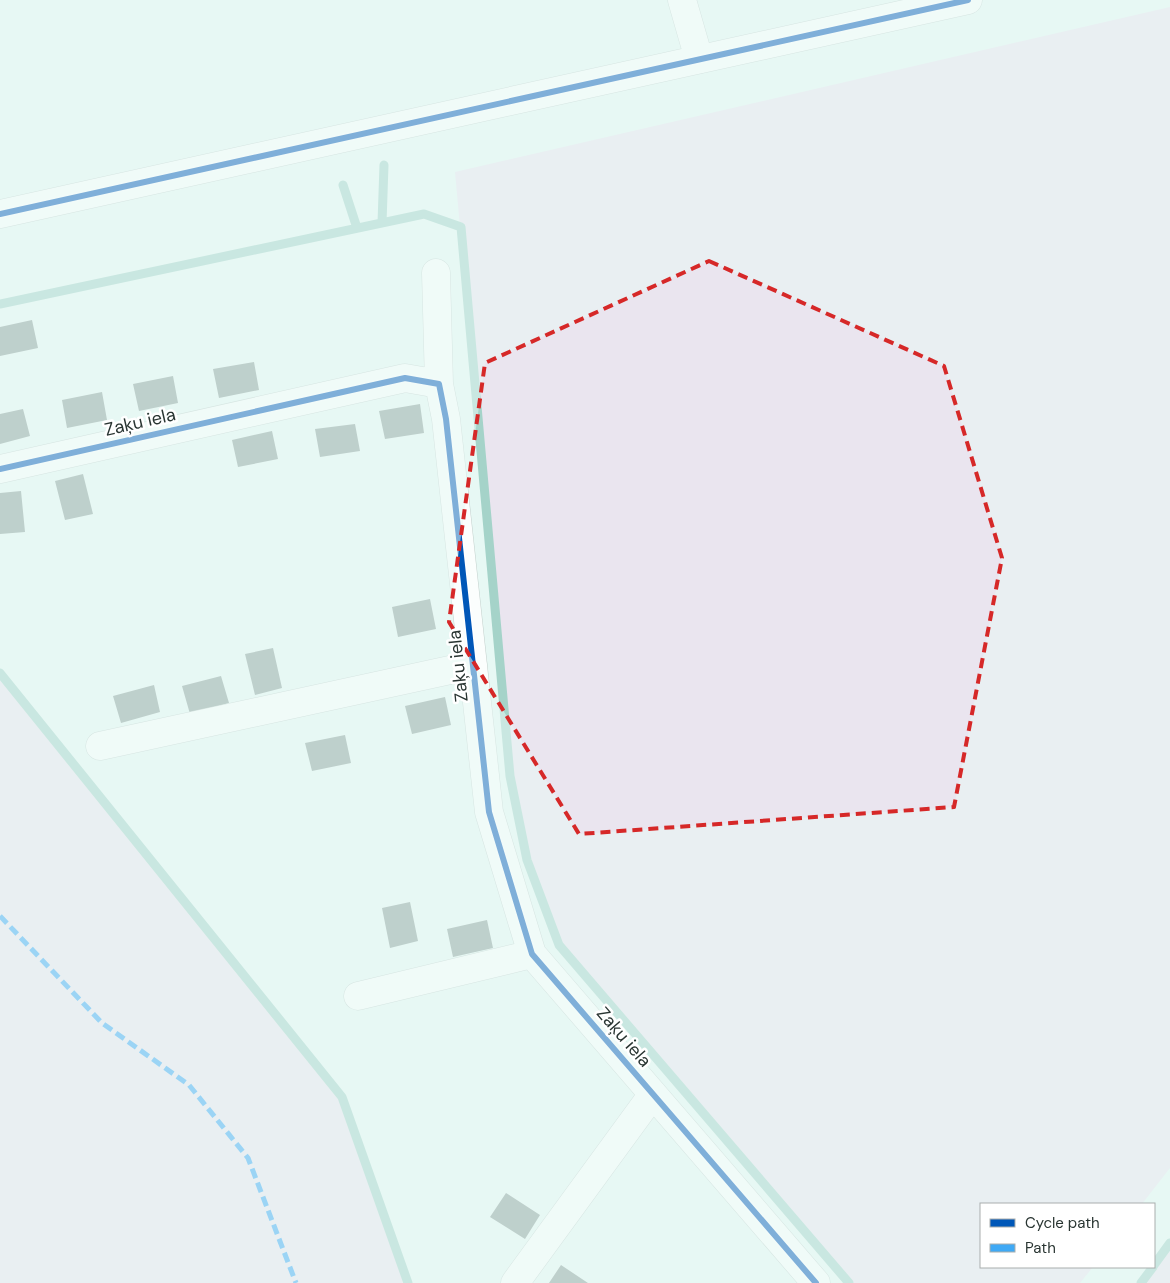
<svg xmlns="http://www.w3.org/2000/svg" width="1170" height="1283" viewBox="0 0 1170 1283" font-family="'DM Sans',sans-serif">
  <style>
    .green { fill: #eae5ef }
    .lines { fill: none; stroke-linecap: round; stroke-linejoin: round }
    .stream { stroke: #a5d3c9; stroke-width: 9 }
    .building { fill: #8d9f9b }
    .minor-casing { stroke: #c2d0cc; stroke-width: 29 }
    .highway-casing { stroke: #c2d0cc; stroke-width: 29 }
    .minor { stroke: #fbfefd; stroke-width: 28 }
    .highway { stroke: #fbfefd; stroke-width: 28 }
    .quiet { stroke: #3fa9f5; stroke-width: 5; stroke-dasharray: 10 5; stroke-linecap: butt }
    .cycleway-casing { stroke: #fff; stroke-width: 9 }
    .cycleway { stroke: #0057b8; stroke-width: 6 }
    .marked { fill: none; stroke: #d62828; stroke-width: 4; stroke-dasharray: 10 6; stroke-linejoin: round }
    .labels { text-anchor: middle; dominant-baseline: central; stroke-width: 5; stroke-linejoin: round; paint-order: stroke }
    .street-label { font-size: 18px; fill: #293532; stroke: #fff }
  </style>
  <rect width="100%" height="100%" fill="#e7f8f4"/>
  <path class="green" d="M1170 7V1168L1142 1204H981V1267H1093L1080 1283H849L559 945 527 860 510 776 455 172Z
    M0 673 342 1097 408 1283H0Z
    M1170 1243V1283H1141Z"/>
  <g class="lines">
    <path class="stream" d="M343 185 357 228
      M382 223 384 165
      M0 304 424 214 461 227 510 776 527 860 559 945 849 1283
      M0 673 342 1097 408 1283
      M1154 1265 1170 1243
      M1141 1283 1153 1267"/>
  </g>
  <path class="building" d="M32 320 38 348 0 356V327Z
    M254 362 259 390 219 398 213 369Z
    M173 376 178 403 139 411 133 384Z
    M102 392 107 420 67 428 62 400Z
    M420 404 424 433 385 439 379 411Z
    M23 409 30 436 0 444V414Z
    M355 424 360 451 320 457 315 429Z
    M272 431 278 459 238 467 232 440Z
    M83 474 93 514 65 520 55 481Z
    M21 491 25 532 0 534V493Z
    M430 599 436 629 398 637 392 607Z
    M273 648 282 688 255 695 245 654Z
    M221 676 229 703 190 714 182 686Z
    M154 685 160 712 121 723 113 696Z
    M445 697 451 725 412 734 405 706Z
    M345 735 351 763 312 771 305 743Z
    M410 902 418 941 390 948 382 908Z
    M487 920 493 948 453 957 447 929Z
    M506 1193 540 1215 525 1239 490 1217Z
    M561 1265 588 1283H549Z"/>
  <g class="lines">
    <defs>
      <path id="minor" d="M682 0 699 59
        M436 273 439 384
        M0 469 405 378 439 384 446 419 489 812 532 954 816 1283
        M100 746 473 665
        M358 996 532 954
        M515 1283 653 1094"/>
      <path id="highway" d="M0 214 968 0"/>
    </defs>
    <use href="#minor" class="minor-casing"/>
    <use href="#highway" class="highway-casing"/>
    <use href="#minor" class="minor"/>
    <use href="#highway" class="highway"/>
    <path class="quiet" d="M0 916 102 1023 189 1085 248 1158 296 1283"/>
    <defs>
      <path id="cycleway" d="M0 214 968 0
        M0 469 405 378 439 384 446 419 489 812 532 954 816 1283"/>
    </defs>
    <use href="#cycleway" class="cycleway-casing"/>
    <use href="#cycleway" class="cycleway"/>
  </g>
  <path d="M0 0H1170V1283H0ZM709 261 944 366 1002 558 954 807 579 834 449 622 485 363Z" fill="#e7f8f4" fill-opacity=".55" fill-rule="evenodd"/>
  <path class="marked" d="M709 261 944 366 1002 558 954 807 579 834 449 622 485 363Z"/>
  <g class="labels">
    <g class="street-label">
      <text transform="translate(140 422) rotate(-13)">Zaķu iela</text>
      <text transform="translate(458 666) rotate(-96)">Zaķu iela</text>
      <text transform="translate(624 1037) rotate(49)">Zaķu iela</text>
    </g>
  </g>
  <rect x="980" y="1203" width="175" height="65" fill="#ffffff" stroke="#a9aead"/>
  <rect x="990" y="1219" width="25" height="8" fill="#0057b8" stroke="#a9aead"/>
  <text x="1025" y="1228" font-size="15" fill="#293532">Cycle path</text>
  <rect x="990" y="1244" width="25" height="8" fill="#3fa9f5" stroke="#a9aead"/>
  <text x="1025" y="1253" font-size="15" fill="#293532">Path</text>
</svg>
